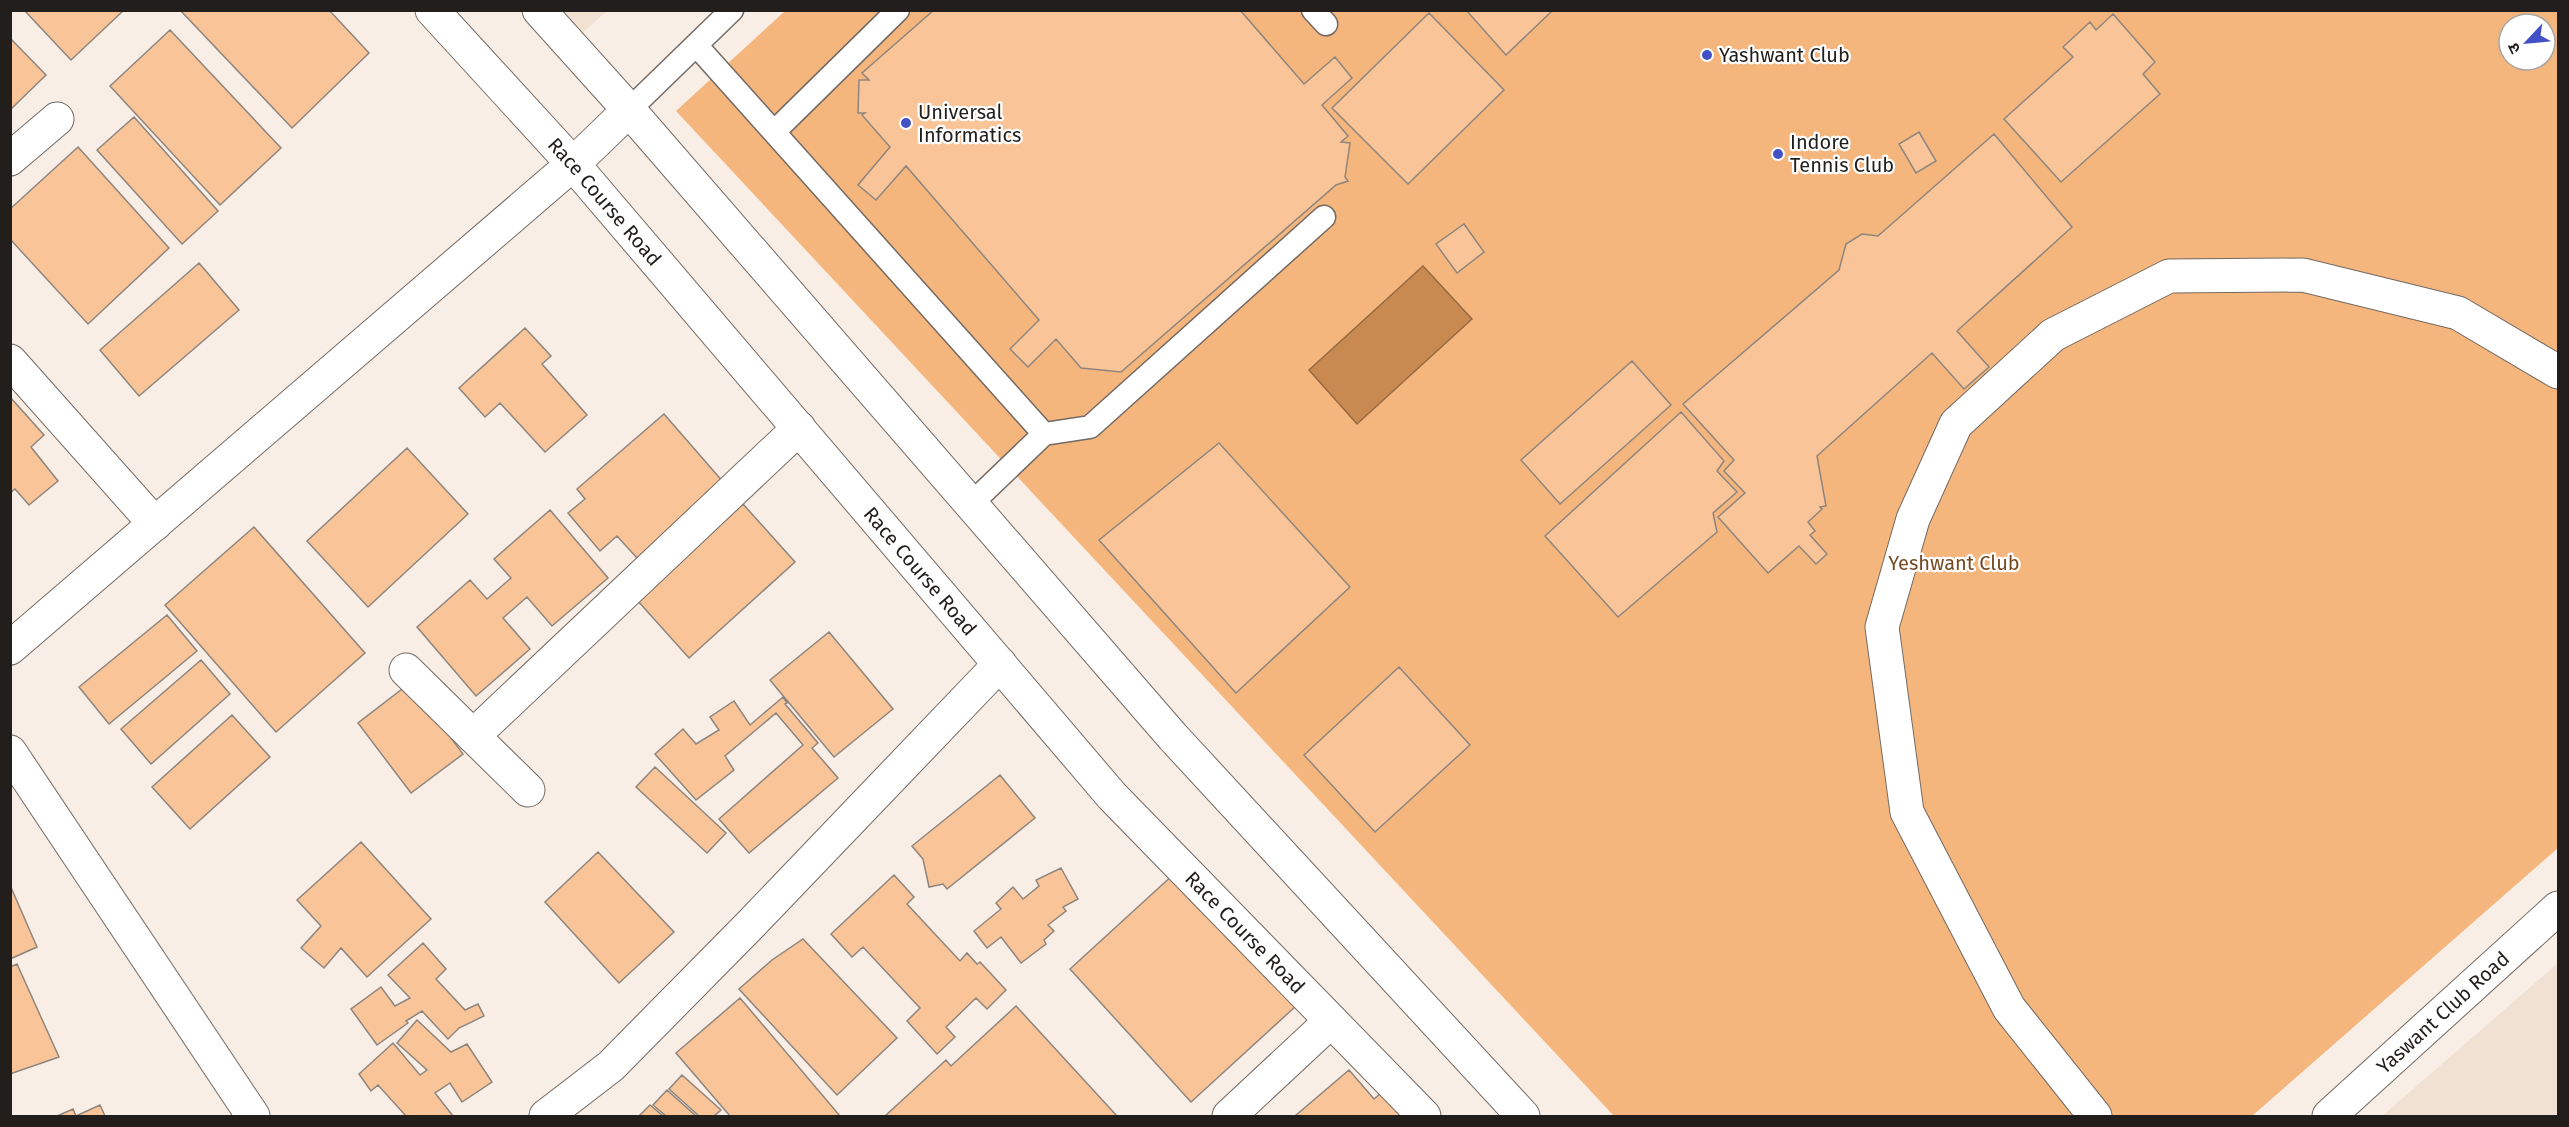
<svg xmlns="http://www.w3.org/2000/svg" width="2569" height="1127" viewBox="0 0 2569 1127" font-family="'Fira Sans','Noto Sans Devanagari',sans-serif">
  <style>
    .built { fill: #f1e1d3 }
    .green { fill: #f5b67e; fill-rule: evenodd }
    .water { fill: #c88a51; stroke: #966a41; stroke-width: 1.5 }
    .building { fill: #f9c598; stroke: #8e857e; stroke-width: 1.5 }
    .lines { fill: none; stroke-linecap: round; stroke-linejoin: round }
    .lane-casing { stroke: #736a63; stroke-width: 25 }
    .street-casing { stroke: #736a63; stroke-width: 35 }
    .secondary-casing { stroke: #736a63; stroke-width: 35 }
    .lane { stroke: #fff; stroke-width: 22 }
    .street { stroke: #fff; stroke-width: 33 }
    .secondary { stroke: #fff; stroke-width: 33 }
    .poi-dot { fill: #4251c5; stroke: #fff; stroke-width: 2 }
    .labels { text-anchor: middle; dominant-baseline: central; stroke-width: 4.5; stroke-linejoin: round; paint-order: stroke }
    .poi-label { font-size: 20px; fill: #211e1b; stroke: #fff; text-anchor: start }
    .street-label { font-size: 20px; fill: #211e1b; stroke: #fff }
    .park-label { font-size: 20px; fill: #764b22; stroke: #fff }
  </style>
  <rect width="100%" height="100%" fill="#f8eee5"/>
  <path class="built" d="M559 11H607L581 34Z
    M2558 963V1116H2382Z"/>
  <path class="green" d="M785 11H2558V848L2252 1116H1614L676 111ZM2509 24H2545V60H2509Z"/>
  <path class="water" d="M1423 266 1472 319 1357 424 1309 370Z"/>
  <path class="building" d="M24 10H124L71 60Z
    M180 10H329L369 53 292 128Z
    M934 10H1240L1304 84 1335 57 1352 78 1322 105 1348 136 1341 142 1350 143 1345 177 1348 181 1336 185 1121 372 1081 368 1056 339 1028 367 1010 349 1039 320 906 166 876 200 858 185 890 147 862 115 865 113H858L859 80H869L862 73Z
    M1466 10H1553L1506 55Z
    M1429 13 1504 90 1408 184 1332 108Z
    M2113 14 2155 62 2143 74 2160 94 2061 182 2004 119 2073 57 2063 47 2090 22 2096 30Z
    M170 30 281 148 220 205 110 86Z
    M10 38 46 75 10 110Z
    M134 117 218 211 182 244 97 150Z
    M1919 132 1936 161 1916 173 1899 144Z
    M1994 134 2072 227 1957 331 1989 367 1964 389 1932 353 1817 456 1826 506 1820 507 1822 509 1808 522 1815 531 1810 535 1827 554 1816 564 1799 546 1768 573 1718 517 1745 493 1724 471 1734 460 1683 404 1839 270 1846 244 1862 234 1878 236Z
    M78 147 169 248 88 324 10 239V209Z
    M1464 224 1484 252 1457 273 1436 244Z
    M199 263 239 310 139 396 100 350Z
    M525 328 551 356 542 364 587 415 545 452 500 403 485 417 459 388Z
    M1632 361 1671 405 1560 504 1521 460Z
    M10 397 44 435 31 447 58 481 29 505 15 489 10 493Z
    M1681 412 1724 461 1717 471 1737 492 1713 513 1717 532 1618 617 1545 536Z
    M664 414 724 483 637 558 617 536 600 551 568 513 585 499 577 489Z
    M1219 443 1350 587 1236 693 1099 540Z
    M407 448 468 514 368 607 307 541Z
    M743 504 795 562 689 658 637 600Z
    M550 510 608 578 552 626 527 597 503 618 530 649 476 696 417 627 470 580 487 599 511 578 494 559Z
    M254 527 365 653 276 732 165 605Z
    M167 615 197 651 109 724 79 687Z
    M829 632 893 709 834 757 770 680Z
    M201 660 230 694 151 764 121 729Z
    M1399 667 1470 745 1375 832 1304 755Z
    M410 683 463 754 411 793 358 723Z
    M783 697 787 703 785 704 818 743 812 748 838 778 749 853 719 819 803 745 776 713 725 756 734 770 696 800 655 754 683 729 696 744 719 730 710 717 734 701 750 725Z
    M232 715 270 757 190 829 152 787Z
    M655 767 726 833 707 853 636 787Z
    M1000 775 1035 818 947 889 943 884 929 887 923 859 912 846Z
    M361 842 431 919 367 977 341 948 324 968 301 948 321 926 297 900Z
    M598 852 674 932 619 983 545 902Z
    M1061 868 1078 899 1063 907 1066 911 1048 925 1054 931 1044 940 1046 944 1021 963 1001 937 987 948 974 931 1001 909 996 903 1013 887 1023 899 1039 886 1036 880Z
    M1175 873 1296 1006 1191 1102 1070 969Z
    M894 875 914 897 907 904 960 961 967 953 977 964 980 962 1006 990 987 1009 976 998 946 1027 955 1037 937 1054 907 1021 920 1008 863 947 852 957 831 934Z
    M10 885 37 947 10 959Z
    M803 939 897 1038 837 1095 739 989 772 960Z
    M423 943 446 969 436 979 465 1010 478 1004 484 1016 459 1028 448 1039 422 1011 406 1021 408 1023 377 1045 351 1009 381 987 395 1006 410 998 388 975Z
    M17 964 59 1057 10 1074V967Z
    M740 998 840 1116H730L676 1053Z
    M1016 1006 1117 1116H885L946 1060 951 1066Z
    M417 1020 451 1052 467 1044 492 1082 462 1102 450 1083 435 1093 453 1116H406L378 1085 371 1091 359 1074 393 1043 420 1075 427 1070 397 1043Z
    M1349 1070 1374 1099 1388 1087 1413 1116H1295Z
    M682 1075 721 1110 714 1116H699L669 1089Z
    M667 1090 696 1116H666L653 1105Z
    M100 1105 105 1116H57L73 1109 76 1116Z
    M650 1105 663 1116H639Z"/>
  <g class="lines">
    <defs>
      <path id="lane" d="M1313 10 1326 24
        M696 45 1044 434 971 504
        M629 110 732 10
        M774 132 898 10
        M1044 434 1090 427 1324 217"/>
      <g id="street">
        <path d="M10 159 57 119"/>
        <path d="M10 361 155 524"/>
        <path d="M10 648 573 164 629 110"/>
        <path d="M406 670 528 790"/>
        <path d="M473 736 799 428"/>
        <path d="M10 752 253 1116"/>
        <path d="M546 1116 611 1066 752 923 1000 664"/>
        <path d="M1229 1116 1331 1021"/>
        <path d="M2095 1116 2009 1008 1907 812 1882 627 1913 519 1956 424 2053 335 2169 276 2303 275 2458 313 2558 372"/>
        <path id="s1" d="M2329 1116 2558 908"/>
      </g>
      <g id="secondary">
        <path id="s2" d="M432 10 573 164 1112 796 1424 1116"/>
        <path d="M539 10 629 110 1173 737 1523 1116"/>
      </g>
    </defs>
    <use href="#lane" class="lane-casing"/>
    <use href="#street" class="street-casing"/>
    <use href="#secondary" class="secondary-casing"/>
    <use href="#lane" class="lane"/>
    <use href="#street" class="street"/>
    <use href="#secondary" class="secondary"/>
  </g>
  <g class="poi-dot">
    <circle cx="1707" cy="55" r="6"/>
    <circle cx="906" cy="123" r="6"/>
    <circle cx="1778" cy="154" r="6"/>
  </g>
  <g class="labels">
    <g class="poi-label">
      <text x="1719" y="55">Yashwant Club</text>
      <text x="918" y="112">Universal<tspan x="918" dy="23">Informatics</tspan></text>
      <text x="1790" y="142">Indore<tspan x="1790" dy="23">Tennis Club</tspan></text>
    </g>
    <g class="street-label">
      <text stroke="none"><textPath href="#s2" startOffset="258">Race Course Road</textPath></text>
      <text stroke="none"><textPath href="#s2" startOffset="744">Race Course Road</textPath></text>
      <text stroke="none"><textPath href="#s2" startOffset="1230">Race Course Road</textPath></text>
      <text stroke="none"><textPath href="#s1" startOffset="154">Yaswant Club Road</textPath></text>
    </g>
    <g class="park-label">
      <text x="1954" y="563">Yeshwant Club</text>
    </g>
  </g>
  <rect width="2569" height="1127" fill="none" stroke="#211e1b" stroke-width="24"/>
  <g transform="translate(2527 42) rotate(244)"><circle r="28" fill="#ffffff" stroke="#a6a5a4" stroke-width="1.5"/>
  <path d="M0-4.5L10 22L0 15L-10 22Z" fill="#4251c5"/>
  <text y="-9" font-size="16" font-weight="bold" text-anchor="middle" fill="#211e1b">उ</text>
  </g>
</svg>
